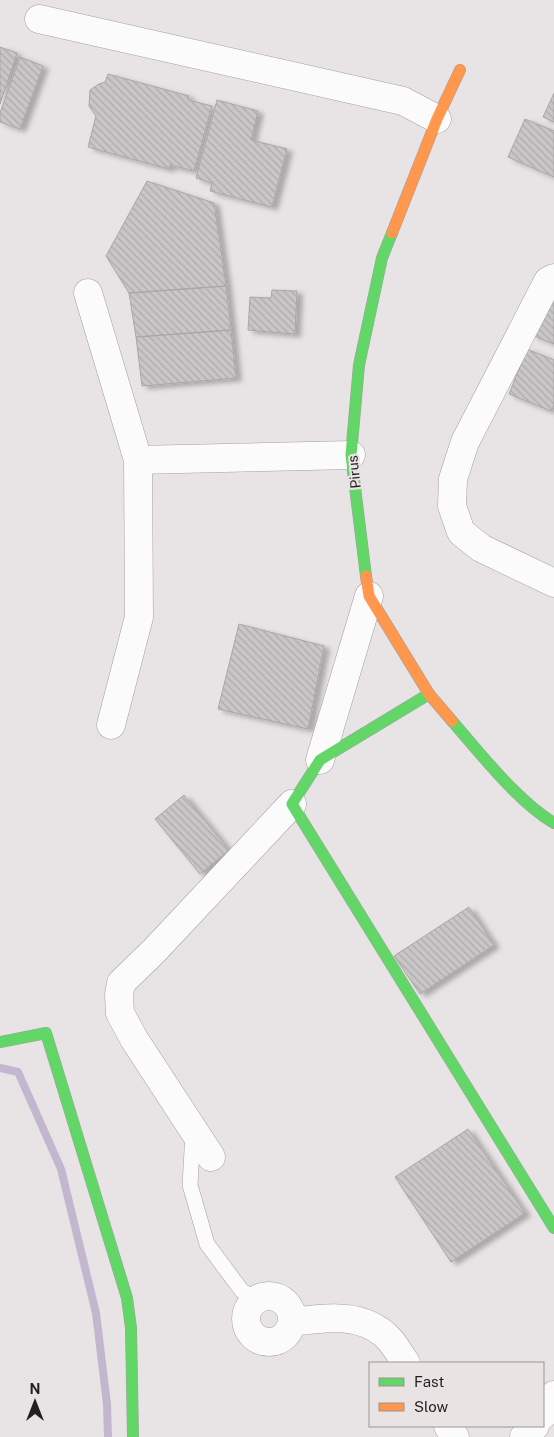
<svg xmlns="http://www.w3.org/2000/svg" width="554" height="1437" viewBox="0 0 554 1437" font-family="'Public Sans',sans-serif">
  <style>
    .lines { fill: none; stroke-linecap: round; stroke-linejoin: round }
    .stream { stroke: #c3b7cf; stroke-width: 8 }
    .building { fill: url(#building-back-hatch); stroke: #a9a6a7; filter: url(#shadow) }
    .lane-casing { stroke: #a3a0a1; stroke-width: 16 }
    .street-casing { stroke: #a3a0a1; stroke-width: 29 }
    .fast-casing { stroke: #a3a0a1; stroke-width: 12 }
    .slow-casing { stroke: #a3a0a1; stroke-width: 12 }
    .lane { stroke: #fcfbfb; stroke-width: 15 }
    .street { stroke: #fcfbfb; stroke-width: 28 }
    .fast { stroke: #63d668; stroke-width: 11 }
    .slow { stroke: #ff974d; stroke-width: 11 }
    .labels { text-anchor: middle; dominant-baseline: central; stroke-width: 4.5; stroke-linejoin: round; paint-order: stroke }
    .street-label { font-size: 14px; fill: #211f20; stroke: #e9e3e4 }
  </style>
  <defs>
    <pattern id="building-back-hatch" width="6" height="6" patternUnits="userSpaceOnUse" patternTransform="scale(1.25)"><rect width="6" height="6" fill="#c8c6c7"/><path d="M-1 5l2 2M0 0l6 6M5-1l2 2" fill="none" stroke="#acaaab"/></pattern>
    <filter id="shadow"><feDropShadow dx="5.5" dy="3" stdDeviation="2.5" flood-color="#0004"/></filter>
  </defs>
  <rect width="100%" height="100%" fill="#e8e4e5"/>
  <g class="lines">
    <path class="stream" d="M0 1068 18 1072 61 1169 96 1313 107 1404 108 1437"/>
  </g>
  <path class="building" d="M0 47 17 53 0 104Z
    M20 57 43 66 20 129 0 122V113Z
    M108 74 189 96 188 100 212 106 194 171 170 165 169 169 88 147 96 116 89 106 90 90 99 84 105 82Z
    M554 93V122L543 117Z
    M217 100 258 111 251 140 287 149 272 207 210 191 212 183 196 178Z
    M525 119 554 131V177L508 157Z
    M147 181 214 203 226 286 129 293 106 256Z
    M554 284V344L532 335Z
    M226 286 231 330 136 337 129 293Z
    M272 290 297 291 295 334 248 330 250 297 271 298Z
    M231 330 236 378 142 386 136 337Z
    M527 349 554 360V405L551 411 509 394Z
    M239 624 324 646 308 729 218 709Z
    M184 795 229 850 200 874 155 819Z
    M469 907 494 945 420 994 394 956Z
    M468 1129 525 1213 451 1262 395 1177Z"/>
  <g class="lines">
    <defs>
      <path id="lane" d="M193 1133 190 1185 207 1244 242 1291 257 1299"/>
      <path id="street" d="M39 19 403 101 437 119
        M554 278 548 281 465 442 453 479 452 506 461 532 481 548 554 583
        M88 293 138 460 139 617 111 725
        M138 460 351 455
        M320 760 369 596
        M211 1157 134 1039 120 1013 119 995 121 983 154 951 292 804
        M246 1319a23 23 0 1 1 46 0a23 23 0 1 1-46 0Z
        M293 1322C326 1317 365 1312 390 1340 396 1347 401 1356 406 1363
        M543 1415 554 1395
        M448 1426 455 1437
        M524 1437 535 1426"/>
      <path id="fast" d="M366 576 351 455 359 365 382 258 392 233
        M429 694 320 760 292 804 554 1228
        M452 721C481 754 517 801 554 823
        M0 1042 46 1033 127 1298 131 1328 133 1437"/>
      <path id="slow" d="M392 233 437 119 460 70
        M366 576 369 596 429 694 452 721"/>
    </defs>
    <use href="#lane" class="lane-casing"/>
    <use href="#street" class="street-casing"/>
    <use href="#fast" class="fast-casing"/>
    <use href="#slow" class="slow-casing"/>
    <use href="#lane" class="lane"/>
    <use href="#street" class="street"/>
    <use href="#fast" class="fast"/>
    <use href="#slow" class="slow"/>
  </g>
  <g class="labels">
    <g class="street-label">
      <text transform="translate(354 472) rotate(-96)">Pirus</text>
    </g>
  </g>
  <rect x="369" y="1362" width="175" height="65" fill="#e9e3e4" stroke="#999596"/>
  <rect x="379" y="1378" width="25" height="8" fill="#63d668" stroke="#999596"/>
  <text x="414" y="1387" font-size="15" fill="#211f20">Fast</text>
  <rect x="379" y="1403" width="25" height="8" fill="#ff974d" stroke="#999596"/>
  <text x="414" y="1412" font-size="15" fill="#211f20">Slow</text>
  <g transform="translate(35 1402)" stroke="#e9e3e4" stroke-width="4" paint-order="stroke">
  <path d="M0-4L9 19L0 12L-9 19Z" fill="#211f20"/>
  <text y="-8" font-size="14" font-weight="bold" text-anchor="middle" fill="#211f20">N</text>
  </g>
</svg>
